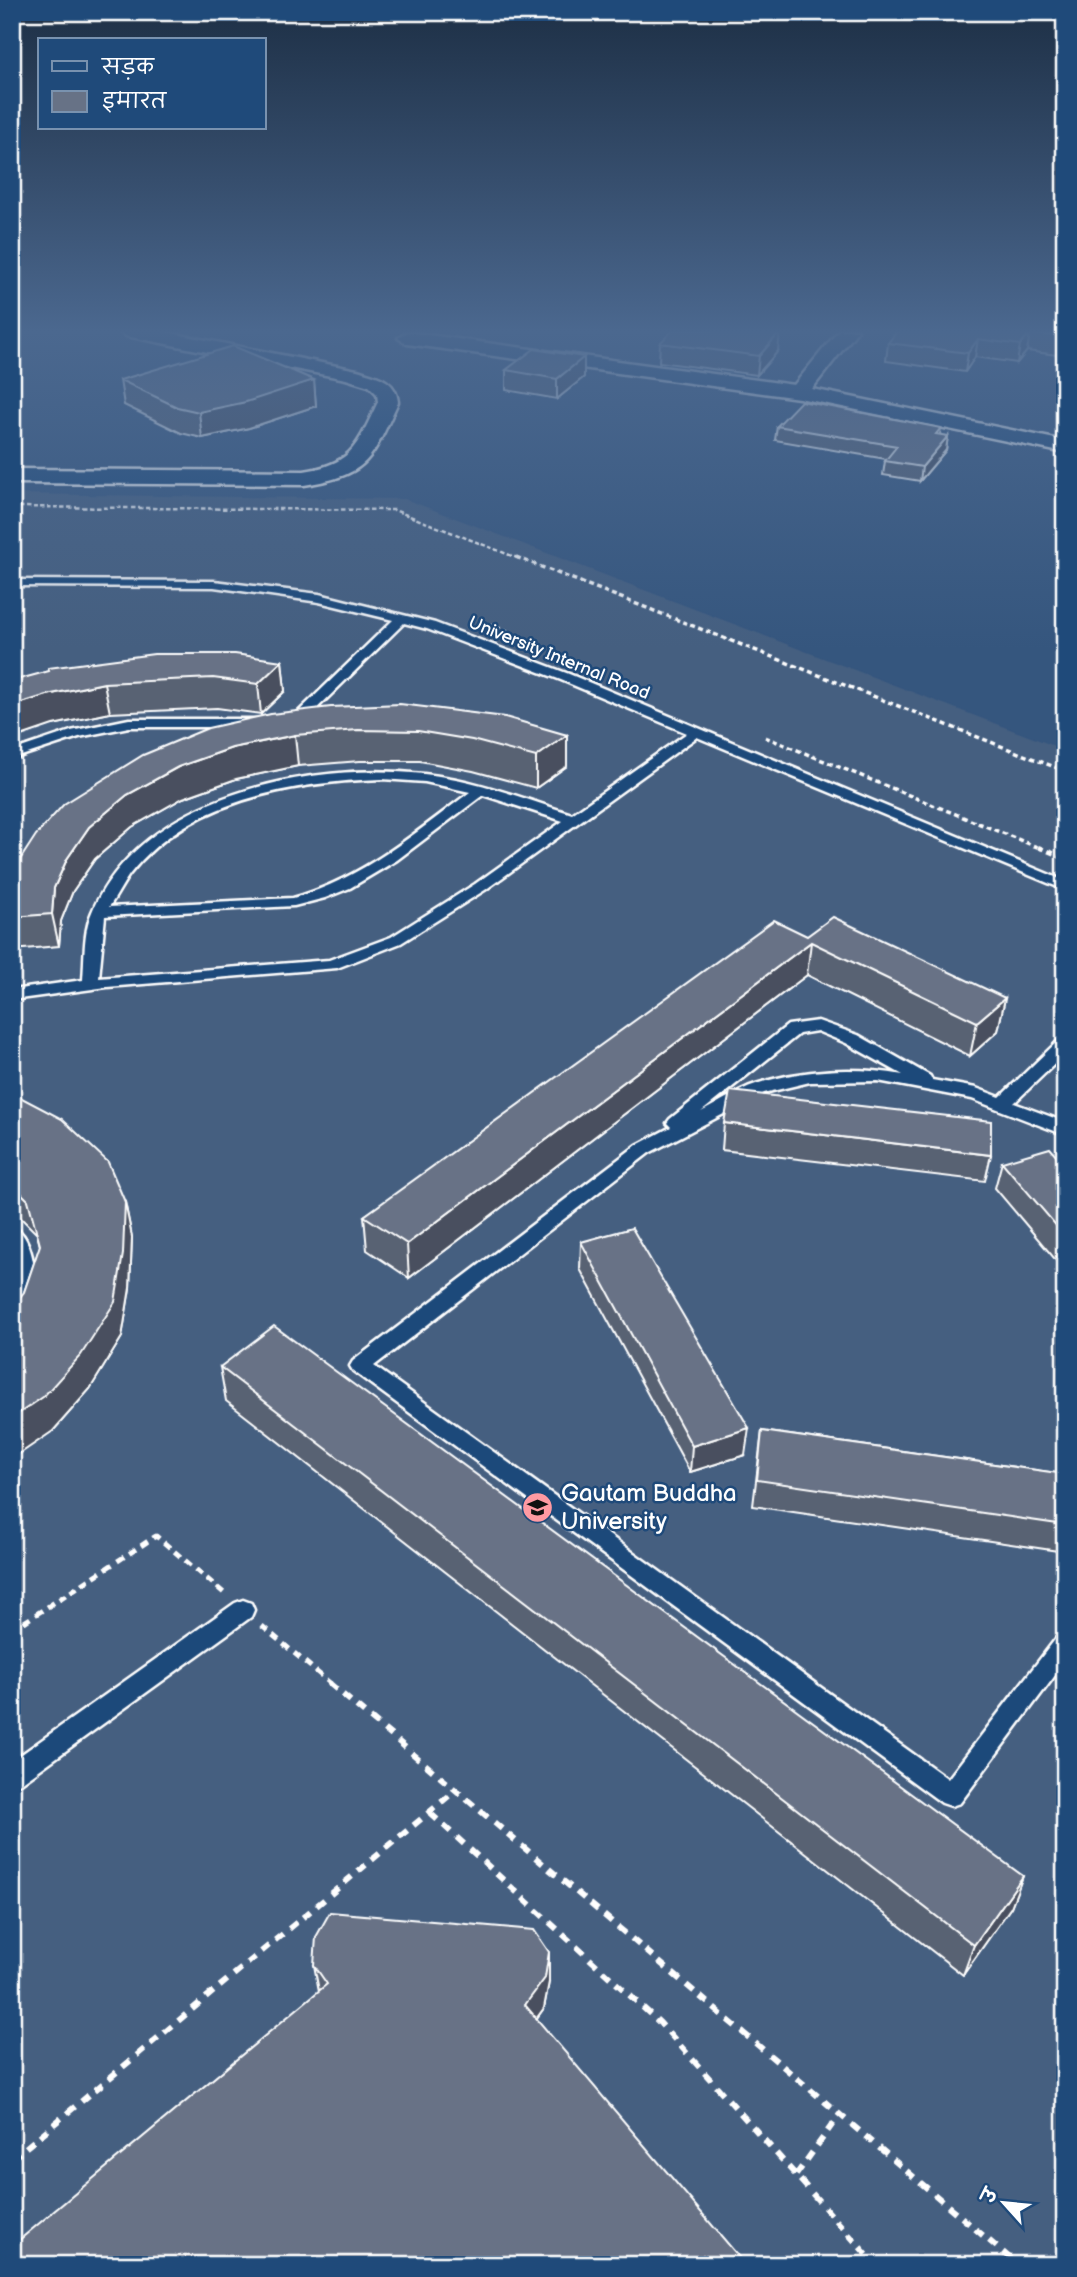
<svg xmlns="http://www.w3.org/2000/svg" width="1077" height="2277" viewBox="0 0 1077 2277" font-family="'Balsamiq Sans','Playpen Sans Deva',sans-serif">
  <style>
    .built { fill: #445e80 }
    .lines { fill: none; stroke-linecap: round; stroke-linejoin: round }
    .lane-casing { stroke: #fff; stroke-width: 5 }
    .street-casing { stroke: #fff; stroke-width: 5 }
    .path-far4 { stroke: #fff; stroke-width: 2.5; stroke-dasharray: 4.5 2.5; stroke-linecap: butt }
    .path-far3 { stroke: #fff; stroke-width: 3.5; stroke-dasharray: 5 3.5; stroke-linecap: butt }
    .path-far2 { stroke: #fff; stroke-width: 4.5; stroke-dasharray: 6 5; stroke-linecap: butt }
    .path-far1 { stroke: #fff; stroke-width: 5; stroke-dasharray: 8 6; stroke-linecap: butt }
    .path { stroke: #fff; stroke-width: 6; stroke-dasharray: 10 8; stroke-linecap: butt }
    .lane { fill: #1f4a7a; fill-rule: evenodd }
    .street { fill: #1f4a7a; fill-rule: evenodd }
    .wall { fill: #596273; stroke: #fff; stroke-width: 2 }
    .shaded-wall { fill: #48505e; stroke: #fff; stroke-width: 2 }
    .building { fill: #677286; stroke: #fff; stroke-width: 2 }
    .labels { text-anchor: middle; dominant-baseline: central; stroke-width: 5; stroke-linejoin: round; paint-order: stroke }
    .far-street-label { font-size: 18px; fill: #fff; stroke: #1f4a7a }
    .near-poi-label { font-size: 24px; fill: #fff; stroke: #1f4a7a; text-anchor: start }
  </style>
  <rect width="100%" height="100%" fill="#35567e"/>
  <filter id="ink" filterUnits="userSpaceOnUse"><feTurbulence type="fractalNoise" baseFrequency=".0143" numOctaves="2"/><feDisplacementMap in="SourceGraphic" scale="14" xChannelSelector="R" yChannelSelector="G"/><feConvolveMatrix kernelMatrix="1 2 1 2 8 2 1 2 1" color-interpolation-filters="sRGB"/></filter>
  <g filter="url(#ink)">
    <path class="built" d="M12 494 405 499 1065 750V2265H12Z"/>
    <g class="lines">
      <defs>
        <path id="lane" d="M12 580 214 581 319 594 435 623 569 674 1065 881V890L697 737 485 890 401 943 337 968 107 987 12 1000V990L83 980C85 959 83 932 92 912 142 795 310 761 424 774 475 779 524 799 572 814L687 733 561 680 427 629 404 623 301 724 286 725V719L292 718 393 620 319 602 214 587 12 586ZM382 779 425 782 470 792C415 833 362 879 293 898L109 907C116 897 122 885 129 875 187 800 293 782 382 779ZM483 795 563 821 475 884 391 937 329 960 99 978 105 916 294 906 325 898 350 888 397 860Z
          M129 719H256L263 723 256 727H129L79 737 12 759V751L71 731Z
          M818 1021 858 1035 930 1076 932 1080 976 1088 1000 1097 1059 1040 1065 1039V1054L1014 1103 1065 1122V1135L972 1099 878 1081 810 1082 764 1093 649 1153 374 1366 948 1779 1057 1637 1065 1634V1662L960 1803 951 1806 942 1803 353 1371 350 1366 353 1361 637 1145 671 1127 667 1123 670 1119 788 1025ZM817 1031 846 1043 903 1075C855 1066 802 1069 756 1084 737 1090 719 1103 701 1112L799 1034Z
          M12 1227C32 1232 37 1275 34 1293 32 1303 24 1315 19 1324L12 1326Z
          M243 1600 251 1603 254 1610 251 1617 21 1783 12 1786V1761L235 1603Z"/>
        <path id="street" d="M117 330H156L357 370C376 376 396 379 398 402 372 458 370 475 304 485L12 483V469L304 471C354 464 358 443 378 402L377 394 369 386 346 379 126 336Z
          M839 330H858L812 389 1065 441V453L799 398 407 344 398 338 407 332 794 385Z"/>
      </defs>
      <use href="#lane" class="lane-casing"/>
      <use href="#street" class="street-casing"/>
      <path class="path-far4" d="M12 507 394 510 520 559"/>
      <path class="path-far3" d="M516 557 1065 771
        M480 621 511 633
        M765 737 1042 849"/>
      <path class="path-far2" d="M1038 847 1065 858"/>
      <path class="path-far1" d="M262 1626 331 1684
        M12 1630 156 1536 224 1593"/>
      <path class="path" d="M329 1683 1018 2265
        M430 1813 660 2023 876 2265
        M12 2159 456 1790
        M796 2175 840 2114"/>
      <use href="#lane" class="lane"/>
      <use href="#street" class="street"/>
    </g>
    <path class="wall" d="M1065 330V356L1027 351 1017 363 975 357 965 372 886 361 888 343Z
      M660 343 778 351 757 375 659 362Z
      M584 357V377L557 399 506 390V370Z
      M120 380H314L316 406 249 428 202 438 181 433 124 405Z
      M777 426 941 428 940 435 948 436 946 450 920 481 883 475 885 461 886 459 775 440Z
      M282 661 285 691 261 714 217 708 110 713 53 725 12 681Z
      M271 714 567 735V766L536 788 473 771 420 761H360L298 766 236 779 183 798 132 827 95 859 73 891 61 921 59 946 12 950V872Z
      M807 936 1005 998 998 1031 970 1056 807 975 409 1278 367 1250 364 1216Z
      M12 1096 125 1202 132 1237 130 1288 122 1337 90 1389 53 1431 24 1292 40 1246 37 1234 12 1209Z
      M724 1123 991 1155 985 1181 722 1150Z
      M1002 1162 1065 1165V1271L995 1188Z
      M581 1242 745 1455 690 1472 580 1269Z
      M220 1367 1023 1876 1011 1907 963 1975 226 1401Z
      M762 1431 1065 1474V1552L753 1506Z
      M314 1965 549 1982 544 2008 537 2018 319 1991Z"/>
    <path class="shaded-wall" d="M780 332 778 351 757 375 759 356Z
      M1030 333 1027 351 1017 363 1020 345Z
      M978 339 975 357 965 372 968 353Z
      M584 357V377L557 399V379Z
      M314 380 316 406 249 428 202 438 199 412Z
      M948 436 946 450 920 481 922 467Z
      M282 661 285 691 261 714 258 684Z
      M104 683 110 713 53 725 12 739V706L47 695Z
      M295 735 298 766 236 779 183 798 132 827 95 859 73 891 61 921 59 946 52 914 54 888 67 859 89 827 127 795 178 767 232 748Z
      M567 735V766L536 788V757Z
      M811 942 807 975 409 1278 407 1244Z
      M1005 998 998 1031 970 1056 977 1022Z
      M125 1202 132 1237 130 1288 122 1337 90 1389 53 1431 12 1459V1418Z
      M749 1428 745 1455 690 1472 692 1446Z
      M1023 1876 1011 1907 963 1975 974 1945Z
      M549 1952V1982L544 2008 525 2034V2005Z"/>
    <path class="building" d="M673 330H766L780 332 759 356 660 343Z
      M898 330H1065V337L1030 333 1020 345 978 339 968 353 888 343Z
      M233 346 314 380 246 402 199 412 177 407 120 380Z
      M534 349 584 357 557 379 506 370Z
      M801 401 941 428 936 434 948 436 922 467 885 461 897 446 777 426Z
      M154 654H235L282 661 258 684 213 678 104 683 47 695 12 706V681L49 671 48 668Z
      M400 704 505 717 567 735 536 757 472 740 418 731 358 730 295 735 232 748 178 767 127 795 89 827 67 859 54 888 52 914 12 917V872L36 835 64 804 143 755 208 728 271 714 331 707Z
      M833 917 1005 998 977 1022 811 942 407 1244 364 1216 774 920 807 936Z
      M730 1091 991 1121V1155L724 1123Z
      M12 1096 20 1097 62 1119 108 1162 125 1202 123 1254 115 1302 81 1355 43 1397 12 1418V1307L24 1292 40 1245 28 1200 12 1184Z
      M1050 1148 1065 1165V1236L1002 1162Z
      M632 1228 749 1428 692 1446 581 1242Z
      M274 1326 1023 1876 974 1945 220 1367Z
      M762 1431 1065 1474V1525L757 1480Z
      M330 1912 534 1930 549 1952 545 1978 525 2005 746 2265H12V2246L327 1984 314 1965 316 1937Z"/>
  </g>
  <linearGradient id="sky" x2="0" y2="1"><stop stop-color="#1d2f45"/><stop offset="0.51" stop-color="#4b688f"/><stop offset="1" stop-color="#4b688f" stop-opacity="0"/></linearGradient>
  <rect width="1077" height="649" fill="url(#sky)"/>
  <defs>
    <symbol id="university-disc" viewBox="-11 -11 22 22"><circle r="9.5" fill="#ff9aa2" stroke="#1f4a7a"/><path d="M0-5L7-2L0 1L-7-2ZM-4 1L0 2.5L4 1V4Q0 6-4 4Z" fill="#111"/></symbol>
  </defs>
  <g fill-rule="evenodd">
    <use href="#university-disc" x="520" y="1490" width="35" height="35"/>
  </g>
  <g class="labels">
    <g class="far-street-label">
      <text transform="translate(559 658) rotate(22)">University Internal Road</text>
    </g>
    <g class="near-poi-label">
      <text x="561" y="1493">Gautam Buddha<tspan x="561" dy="28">University</tspan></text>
    </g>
  </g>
  <rect width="1077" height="2277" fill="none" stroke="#1f4a7a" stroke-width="42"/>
  <rect x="21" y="21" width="1035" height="2235" fill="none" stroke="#fff" stroke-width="2.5" filter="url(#ink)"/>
  <rect x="38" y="38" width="228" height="91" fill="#1f4a7a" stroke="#7992af" stroke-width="2"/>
  <rect x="52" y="61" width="35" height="10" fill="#1f4a7a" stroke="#7992af" stroke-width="2"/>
  <text x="102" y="74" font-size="21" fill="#ffffff">सड़क</text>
  <rect x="52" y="91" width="35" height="21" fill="#677286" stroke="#7992af" stroke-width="2"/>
  <text x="102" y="108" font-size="21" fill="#ffffff">इमारत</text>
  <g transform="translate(1004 2203) rotate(297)" stroke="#1f4a7a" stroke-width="5" paint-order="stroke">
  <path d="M0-5L12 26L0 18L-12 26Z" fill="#ffffff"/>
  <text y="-10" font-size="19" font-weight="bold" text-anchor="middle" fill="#ffffff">उ</text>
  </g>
</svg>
